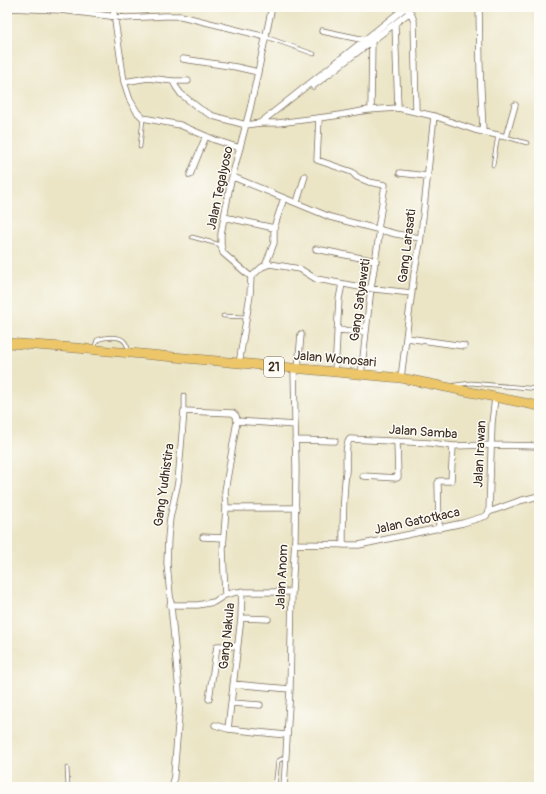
<svg xmlns="http://www.w3.org/2000/svg" width="546" height="794" viewBox="0 0 546 794" font-family="Pangolin,sans-serif">
  <style>
    .lines { fill: none; stroke-linecap: round; stroke-linejoin: round }
    .service-casing { stroke: #796b59; stroke-width: 4.5 }
    .minor-casing { stroke: #796b59; stroke-width: 7 }
    .trunk-casing { stroke: #796b59; stroke-width: 10 }
    .service { stroke: #fff; stroke-width: 3 }
    .minor { stroke: #fff; stroke-width: 5.5 }
    .trunk { stroke: #ecc669; stroke-width: 9 }
    .labels { text-anchor: middle; dominant-baseline: central; stroke-width: 3; stroke-linejoin: round; paint-order: stroke }
    .shield { fill: #fdfcf7; stroke: #75695f; stroke-width: 1 }
    .shield-label { font-size: 12px; font-weight: bold; fill: #3b2a1e }
    .street-label { font-size: 13px; fill: #3b2a1e; stroke: #fdfcf7 }
  </style>
  <rect width="100%" height="100%" fill="#fdfcf7"/>
  <filter id="ink" filterUnits="userSpaceOnUse"><feTurbulence type="fractalNoise" baseFrequency=".025" numOctaves="2"/><feDisplacementMap in="SourceGraphic" scale="8" xChannelSelector="R" yChannelSelector="G"/><feConvolveMatrix kernelMatrix="1 2 1 2 8 2 1 2 1" color-interpolation-filters="sRGB"/></filter>
  <filter id="wash" filterUnits="userSpaceOnUse"><feTurbulence type="fractalNoise" baseFrequency=".012" numOctaves="4" result="noise"/><feDisplacementMap in="SourceGraphic" scale="16" xChannelSelector="R" yChannelSelector="G"/><feGaussianBlur stdDeviation="0.9" result="paint"/><feColorMatrix in="noise" values="0 0 0 0 0 0 0 0 0 0 0 0 0 0 0 0 0 1.4 0 .05"/><feComposite in="paint" operator="in"/></filter>
  <g filter="url(#wash)">
    <rect width="100%" height="100%" fill="#ebe5c6"/>
  </g>
  <g filter="url(#ink)">
    <g class="lines">
      <defs>
        <path id="service" d="M266 37 314 54
          M506 137 527 143
          M140 147 143 118
          M493 165 498 135
          M192 237 221 245
          M223 316 246 317
          M94 349 97 340C104 337 120 335 125 342 127 345 128 348 129 351
          M455 385 471 383 539 389
          M184 411V395
          M67 768 68 787
          M275 787 278 761 285 757"/>
        <path id="minor" d="M113 7 124 82
          M479 7 480 69 483 131
          M7 8 60 10 126 18 164 16H181L266 37
          M407 9 411 13 414 21 416 111
          M395 24 398 108
          M322 31 365 40
          M7 36V70
          M183 59 236 67 258 72
          M173 81 176 87 181 94 200 109 213 116 246 125 260 123H278L334 116 368 110 398 108 434 116 475 130 506 137 515 105
          M188 81H173L148 78 124 82 130 100 137 112 143 118 180 125 215 140 240 148
          M313 86 410 12
          M371 110 372 40
          M319 118 317 160 352 172 357 177 369 182 385 185 378 229
          M260 123 406 7
          M400 173 427 176
          M190 175 206 136
          M233 177 284 198 274 228V243L265 266
          M284 198 330 217 396 234 420 238
          M297 202 305 176
          M224 217 274 228
          M316 249 376 261
          M251 277 262 267 270 264 300 269 316 279 328 281 365 288 412 293
          M337 330 366 332
          M407 338 464 346
          M239 364 250 295 251 277 223 253 221 245V234L230 185 250 109 272 7
          M298 369 301 334
          M335 372 339 299 342 284
          M361 375 371 288 380 229
          M401 378 414 274 420 244 434 116
          M295 440 335 441
          M363 476 397 478 398 477 397 441
          M226 508H296
          M489 512 492 423 495 398
          M439 529 438 483 439 481H451L453 446
          M203 537 224 538
          M295 544 359 545 463 523 486 516 489 512 519 501 539 496
          M343 545C343 521 343 497 346 472 347 464 344 445 350 439L430 443 453 446 491 445 539 446
          M242 591 241 618 228 729 286 735
          M225 595 223 549 226 508 225 491 237 421
          M170 605H198L214 602 225 595 236 592H292
          M241 618 268 619
          M233 684 290 689
          M209 699 217 646H237
          M231 703 260 705
          M215 725 228 729
          M173 787 180 702 167 563 168 538 170 518 178 482 184 411 233 413 236 416 237 421 295 425
          M284 787 290 689 292 592 295 538 296 470 294 369"/>
        <path id="trunk" d="M7 343 76 348 401 378 539 406"/>
      </defs>
      <use href="#service" class="service-casing"/>
      <use href="#minor" class="minor-casing"/>
      <use href="#trunk" class="trunk-casing"/>
      <use href="#service" class="service"/>
      <use href="#minor" class="minor"/>
      <use href="#trunk" class="trunk"/>
    </g>
  </g>
  <g class="labels">
    <rect class="shield" x="264" y="357" width="20" height="20" rx="3"/>
    <g class="shield-label">
      <text x="274" y="367">21</text>
    </g>
    <g class="street-label">
      <text transform="translate(220 188) rotate(-78)">Jalan Tegalyoso</text>
      <text transform="translate(407 246) rotate(-83)">Gang Larasati</text>
      <text transform="translate(360 300) rotate(-82)">Gang Satyawati</text>
      <text transform="translate(335 359) rotate(5)">Jalan Wonosari</text>
      <text transform="translate(423 432) rotate(4)">Jalan Samba</text>
      <text transform="translate(480 454) rotate(-87)">Jalan Irawan</text>
      <text transform="translate(164 485) rotate(-82)">Gang Yudhistira</text>
      <text transform="translate(417 521) rotate(-12)">Jalan Gatotkaca</text>
      <text transform="translate(282 577) rotate(-87)">Jalan Anom</text>
      <text transform="translate(227 636) rotate(-84)">Gang Nakula</text>
    </g>
  </g>
  <rect width="546" height="794" fill="none" stroke="#fdfcf7" stroke-width="24"/>
</svg>
